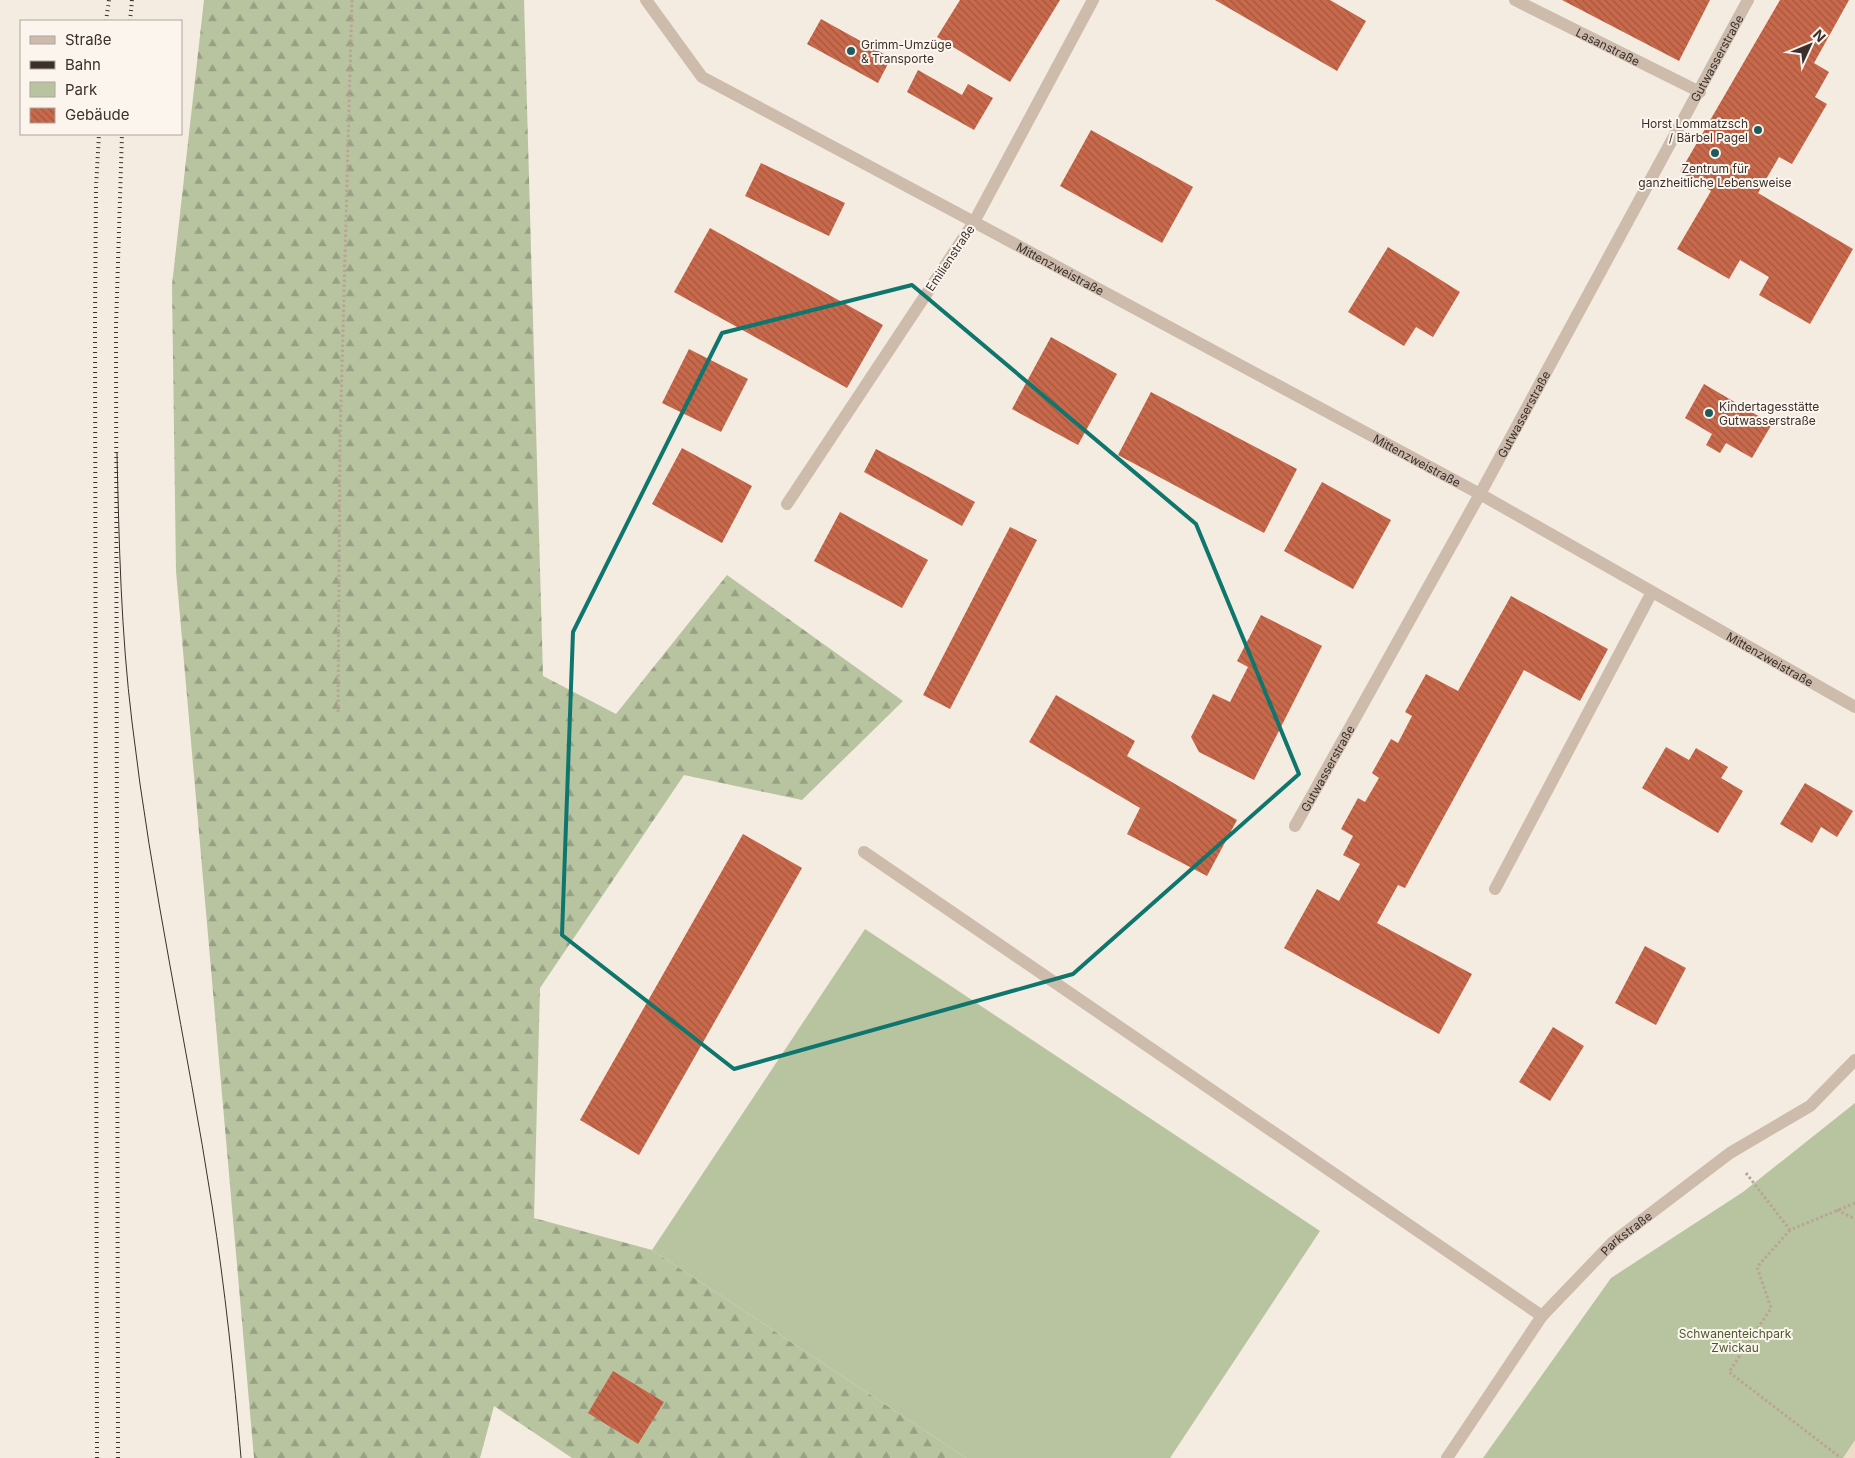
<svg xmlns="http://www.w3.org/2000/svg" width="1855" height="1458" viewBox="0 0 1855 1458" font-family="Inter,sans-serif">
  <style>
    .forest { fill: url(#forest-firs) }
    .park { fill: #b8c4a0 }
    .plaza { fill: #ecdcc8 }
    .building { fill: url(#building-back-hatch) }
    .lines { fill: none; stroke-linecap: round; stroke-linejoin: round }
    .path { stroke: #b9a596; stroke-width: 3; stroke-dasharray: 2.5 2.5; stroke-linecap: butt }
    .lane { stroke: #cdbbac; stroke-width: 12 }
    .street { stroke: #cdbbac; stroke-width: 12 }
    .tram { stroke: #3b302b; stroke-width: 1 }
    .rail { stroke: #3b302b; stroke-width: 4; stroke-dasharray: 1 4; stroke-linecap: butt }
    .marked { fill: none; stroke: #0f766e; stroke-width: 4; stroke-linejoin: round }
    .poi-dot { fill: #1f5a5e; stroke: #fbf5ee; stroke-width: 2 }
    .labels { text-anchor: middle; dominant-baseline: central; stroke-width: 4; stroke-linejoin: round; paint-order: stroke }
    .poi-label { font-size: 12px; fill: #3b302b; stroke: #fbf5ee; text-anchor: start }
    .street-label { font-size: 12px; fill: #3b302b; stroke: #fbf5ee }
    .park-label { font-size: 12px; fill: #4a5a2e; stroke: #fbf5ee }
  </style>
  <defs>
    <pattern id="forest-firs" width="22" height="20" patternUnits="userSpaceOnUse" patternTransform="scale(1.25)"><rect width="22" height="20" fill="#b8c4a0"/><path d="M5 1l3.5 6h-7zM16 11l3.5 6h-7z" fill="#97a083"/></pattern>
    <pattern id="building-back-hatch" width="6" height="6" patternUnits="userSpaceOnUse" patternTransform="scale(1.25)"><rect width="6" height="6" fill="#c8694b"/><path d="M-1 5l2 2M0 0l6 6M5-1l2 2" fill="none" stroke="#a4573f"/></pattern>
  </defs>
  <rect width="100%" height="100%" fill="#f4ebe1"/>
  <path class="forest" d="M204 0H524L543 676 616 714 727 575 903 701 802 800 684 775 540 988 534 1218 652 1250 966 1458H572L494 1406 480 1458H254L176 571 172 285Z"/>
  <path class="park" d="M865 929 1320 1231 1170 1458H966L652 1250Z
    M1855 1103V1458H1483L1611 1278 1743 1192Z"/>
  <path class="plaza" d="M1855 1440V1458H1843Z"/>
  <path class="building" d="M960 0H1060L1010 82 937 37Z
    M1215 0H1330L1366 21 1337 71Z
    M1562 0H1710L1679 61Z
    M1780 0H1849L1814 63 1829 72 1815 97 1827 104 1792 164 1779 157 1758 193 1853 249 1810 324 1759 295 1769 277 1740 260 1729 279 1677 249 1711 191 1680 172Z
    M821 19 891 58 878 83 807 44Z
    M918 70 962 95 968 84 993 98 974 130 907 92Z
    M1091 130 1193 187 1162 243 1060 186Z
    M761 163 845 203 829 236 745 196Z
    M710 228 883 325 847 388 674 292Z
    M1388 247 1460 292 1433 337 1416 327 1404 346 1348 312Z
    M1051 337 1117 374 1078 445 1012 409Z
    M689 349 748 379 721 432 662 403Z
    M1704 384 1772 424 1752 458 1726 443 1720 453 1706 445 1712 434 1685 418Z
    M1151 392 1297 469 1264 533 1118 455Z
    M682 448 752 486 722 543 652 504Z
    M876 449 975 502 962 526 864 472Z
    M1322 482 1391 520 1353 589 1284 551Z
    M840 512 928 560 902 608 814 561Z
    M1010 527 1037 540 950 709 923 695Z
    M1511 596 1608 649 1580 701 1524 670 1405 888 1398 885 1377 923 1472 974 1439 1034 1284 948 1317 889 1339 901 1360 864 1343 855 1353 836 1341 829 1358 798 1365 802 1379 778 1372 773 1391 739 1398 743 1412 716 1405 712 1426 674 1458 691Z
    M1261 615 1322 646 1254 780 1199 752 1191 737 1213 694 1230 702 1248 667 1237 661Z
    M1056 695 1135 741 1127 756 1237 820 1207 876 1127 834 1140 808 1029 742Z
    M1666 747 1689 760 1696 748 1728 767 1721 778 1743 791 1718 833 1642 788Z
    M1805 783 1853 811 1837 837 1821 827 1812 843 1780 824Z
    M743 834 802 868 639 1155 580 1120Z
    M1645 946 1686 968 1656 1025 1615 1003Z
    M1553 1027 1584 1046 1550 1101 1519 1082Z
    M613 1371 664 1402 638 1444 588 1413Z"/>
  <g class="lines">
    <path class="path" d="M338 712 340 440 352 0
      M1746 1173 1790 1230 1855 1203
      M1837 1210 1855 1219
      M1790 1230 1757 1267 1771 1308 1729 1372 1841 1458"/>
    <path class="lane" d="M646 0 702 77 974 222 787 504
      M864 852 1542 1316
      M1495 889 1652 592"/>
    <g class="street">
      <path id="s1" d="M1093 0 974 222 1480 494 1855 707"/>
      <path id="s2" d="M1515 0 1700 92"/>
      <path id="s3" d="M1295 826 1480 494 1748 0"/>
      <path id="s4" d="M1447 1458 1542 1316 1613 1242 1730 1153 1810 1106 1855 1060"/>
    </g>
    <path class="tram" d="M117 453C119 542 121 633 132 722 151 885 187 1044 212 1205 225 1289 234 1373 241 1458"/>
    <path class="rail" d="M106 21 109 0
      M130 21 132 0
      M97 1458 95 322 96 187 99 134
      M118 1458 116 326 122 134"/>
  </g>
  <path class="marked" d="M912 285 1196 524 1299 774 1073 974 734 1069 562 935 573 632 722 333Z"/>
  <g class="poi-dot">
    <circle cx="851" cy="51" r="5"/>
    <circle cx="1758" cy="130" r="5"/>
    <circle cx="1715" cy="153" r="5"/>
    <circle cx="1709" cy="413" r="5"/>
  </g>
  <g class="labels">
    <g class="poi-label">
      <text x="861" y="44">Grimm-Umzüge<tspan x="861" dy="14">&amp; Transporte</tspan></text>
      <text x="1748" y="123" text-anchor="end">Horst Lommatzsch<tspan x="1748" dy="14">/ Bärbel Pagel</tspan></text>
      <text x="1715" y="168" text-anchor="middle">Zentrum für<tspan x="1715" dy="14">ganzheitliche Lebensweise</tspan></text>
      <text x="1719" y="406">Kindertagesstätte<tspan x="1719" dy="14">Gutwasserstraße</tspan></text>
    </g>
    <g class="street-label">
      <text stroke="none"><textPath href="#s2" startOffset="104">Lasanstraße</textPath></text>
      <text stroke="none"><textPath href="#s3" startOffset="876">Gutwasserstraße</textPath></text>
      <text transform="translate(950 258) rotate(-56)">Emilienstraße</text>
      <text stroke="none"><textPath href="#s1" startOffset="350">Mittenzweistraße</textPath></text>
      <text stroke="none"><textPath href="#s3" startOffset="471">Gutwasserstraße</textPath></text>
      <text stroke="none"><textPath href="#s1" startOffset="755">Mittenzweistraße</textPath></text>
      <text stroke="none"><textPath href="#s1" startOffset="1160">Mittenzweistraße</textPath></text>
      <text stroke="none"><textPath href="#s3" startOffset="66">Gutwasserstraße</textPath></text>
      <text stroke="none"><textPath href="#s4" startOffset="289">Parkstraße</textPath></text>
    </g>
    <g class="park-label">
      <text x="1735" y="1333">Schwanenteichpark<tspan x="1735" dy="14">Zwickau</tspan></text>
    </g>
  </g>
  <rect x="20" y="20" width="162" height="115" fill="#fbf5ee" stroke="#aea6a0"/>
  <rect x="30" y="36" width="25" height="8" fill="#cdbbac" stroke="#aea6a0"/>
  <text x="65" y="45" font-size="15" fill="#3b302b">Straße</text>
  <rect x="30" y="61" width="25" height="8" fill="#3b302b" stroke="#aea6a0"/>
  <text x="65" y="70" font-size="15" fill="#3b302b">Bahn</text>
  <rect x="30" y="82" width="25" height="15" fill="#b8c4a0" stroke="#aea6a0"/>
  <text x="65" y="95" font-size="15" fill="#3b302b">Park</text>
  <rect x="30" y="108" width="25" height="15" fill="url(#building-back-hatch)" stroke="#aea6a0"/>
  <text x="65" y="120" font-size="15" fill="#3b302b">Gebäude</text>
  <g transform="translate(1810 45) rotate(46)" stroke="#fbf5ee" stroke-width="4" paint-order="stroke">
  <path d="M0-4L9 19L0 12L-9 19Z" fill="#3b302b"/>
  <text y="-8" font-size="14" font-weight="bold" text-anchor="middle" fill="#3b302b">N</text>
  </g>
</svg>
